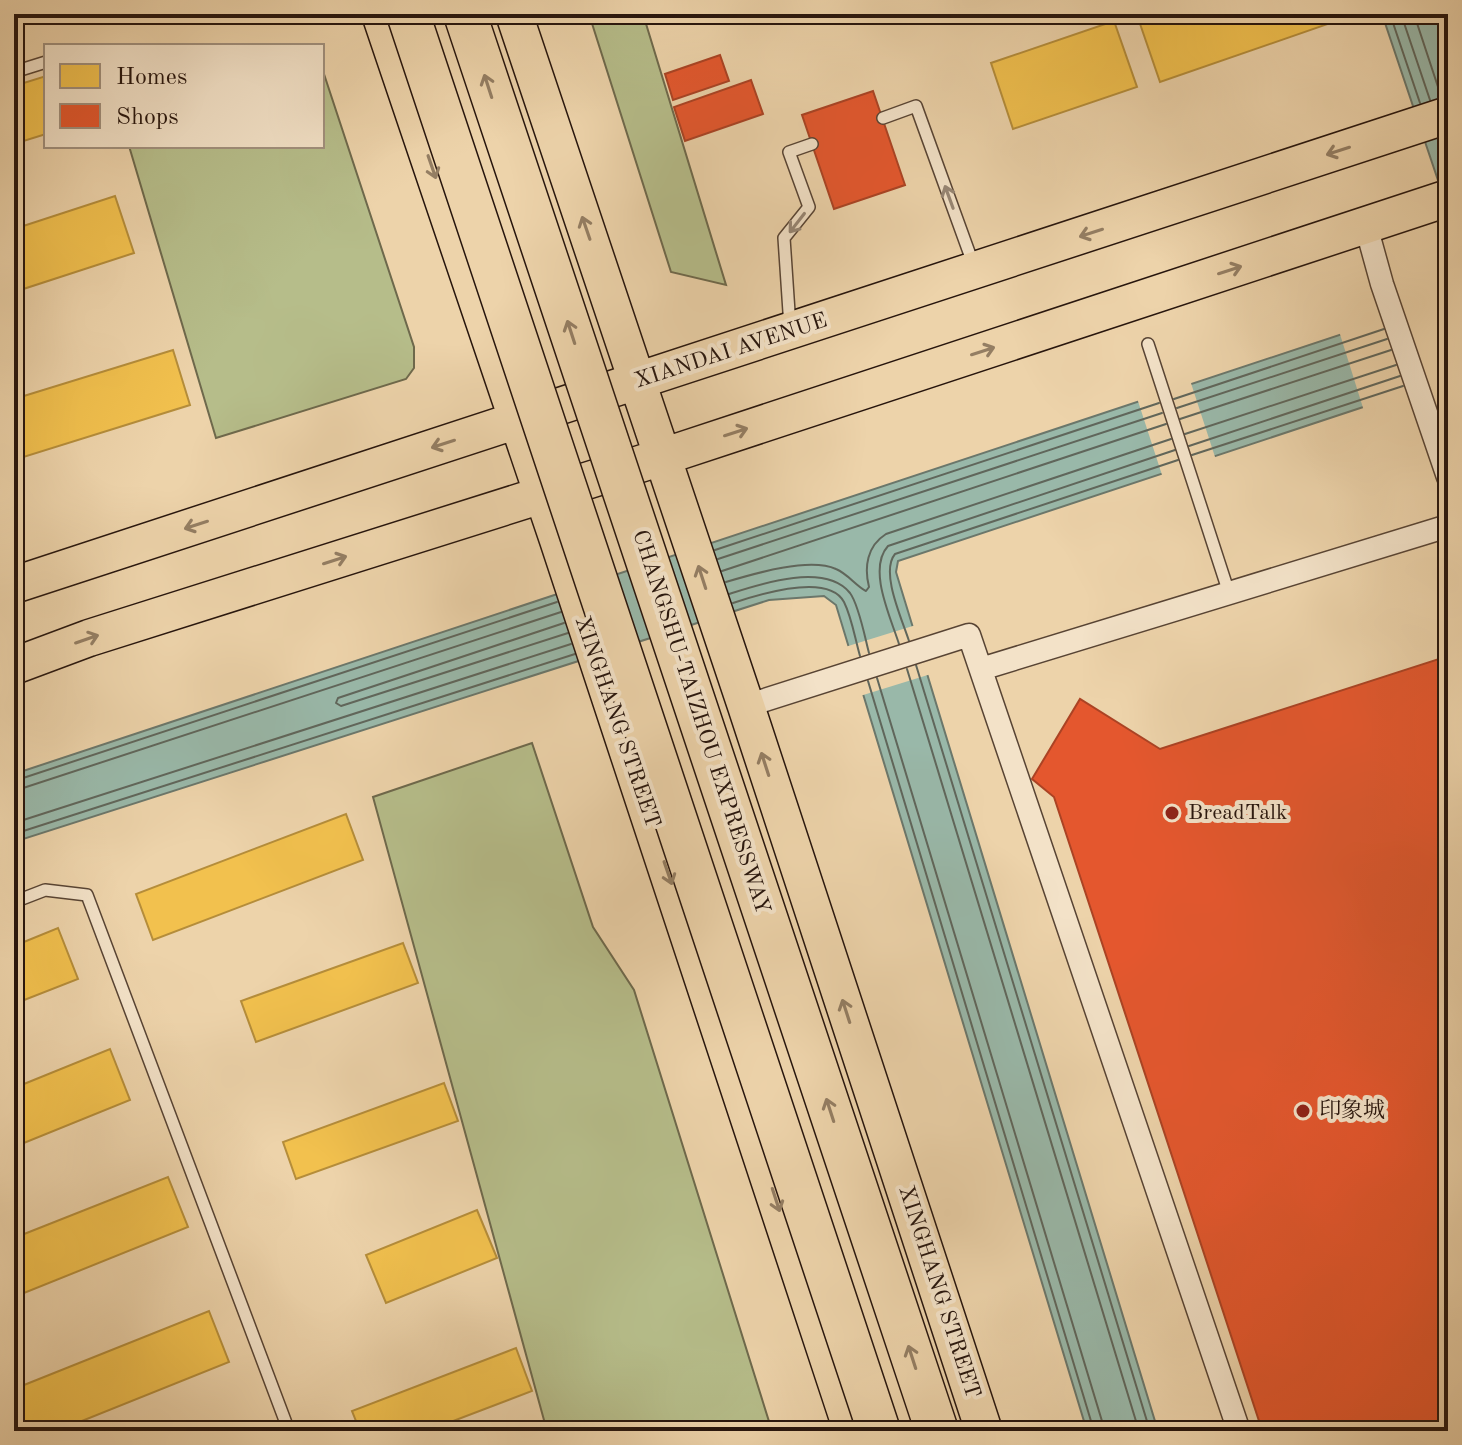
<svg xmlns="http://www.w3.org/2000/svg" width="1462" height="1445" viewBox="0 0 1462 1445" font-family="'Old Standard TT','Noto Serif SC',serif">
  <style>
    .green { fill: #b6bd8a; stroke: #6e694c; stroke-width: 2 }
    .water { fill: #99b8a9; stroke: #6b776b; stroke-width: 2 }
    .pier { fill: #edd3aa }
    .homes { fill: #f2c14e; stroke: #b58d3a; stroke-width: 2 }
    .shops { fill: #e4572e; stroke: #ab4324; stroke-width: 2 }
    .lines { fill: none; stroke-linecap: round; stroke-linejoin: round }
    .shore { stroke: #60665b; stroke-width: 2 }
    .lane-casing { stroke: #584434; stroke-width: 14 }
    .street-casing { stroke: #584434; stroke-width: 25 }
    .primary-casing { stroke: #27150d; stroke-width: 39 }
    .lane { stroke: #f3e2c8; stroke-width: 11 }
    .street { stroke: #f3e2c8; stroke-width: 22 }
    .primary { stroke: #edd3aa; stroke-width: 36 }
    .highway-bridge-casing { stroke: #27150d; stroke-width: 45; stroke-linecap: butt }
    .highway-bridge { stroke: #edd3aa; stroke-width: 42 }
    .oneway { stroke: #947e63 }
    .oneway2 { stroke: #978674 }
    .poi-dot { fill: #8f2418; stroke: #f3e2c8; stroke-width: 3 }
    .labels { text-anchor: middle; dominant-baseline: central; stroke-width: 8; stroke-linejoin: round; paint-order: stroke }
    .street-label { font-size: 22px; fill: #27150d; stroke: #f3e2c8 }
    .poi-label { font-size: 22px; fill: #27150d; stroke: #f3e2c8; text-anchor: start }
  </style>
  <rect width="100%" height="100%" fill="#edd3aa"/>
  <filter id="stains"><feTurbulence type="fractalNoise" baseFrequency=".0025" numOctaves="4"/><feColorMatrix values="0 0 0 0 .2 0 0 0 0 .09 0 0 0 0 .02 0 0 0 .5 -.17"/></filter>
  <radialGradient id="worn" r=".72"><stop offset=".6" stop-color="#630" stop-opacity="0"/><stop offset="1" stop-color="#630" stop-opacity=".3"/></radialGradient>
  <path class="green" d="M589 14H643L726 285 671 272Z
    M322 68 414 347V368L406 379 216 438 129 146H322Z
    M532 743 593 927 634 990 772 1431H547L373 797Z"/>
  <path class="water" d="M1382 14H1448V210Z
    M1448 299V379L898 561 896 572 1158 1431H1087L836 605 824 596 769 600 14 842V774Z"/>
  <path class="pier" d="M1443 297 1448 313V383L1364 411 1339 331Z
    M1190 380 1216 460 1163 478 1137 398Z
    M916 625 931 674 860 696 845 647Z"/>
  <path class="homes" d="M1150 14H1347L1348 17 1160 82 1138 18Z
    M1114 21 1137 87 1013 129 991 63Z
    M46 76V134L14 144V86Z
    M115 196 134 253 14 292V229Z
    M173 350 190 405 14 460V399Z
    M346 814 363 860 153 940 136 894Z
    M58 928 78 979 14 1004V946Z
    M403 943 418 983 256 1042 241 1001Z
    M110 1049 130 1100 14 1147V1088Z
    M444 1083 458 1121 296 1179 283 1142Z
    M168 1177 188 1227 14 1297V1238Z
    M477 1210 497 1258 386 1303 366 1255Z
    M209 1311 229 1362 57 1431H14V1389Z
    M516 1348 532 1391 427 1431H360L352 1411Z"/>
  <path class="shops" d="M720 55 729 81 673 100 665 74Z
    M751 80 763 114 685 141 674 107Z
    M873 91 905 185 834 209 802 115Z
    M1448 656V1431H1269L1267 1425 1261 1427 1054 797 1032 779 1080 699 1160 749Z"/>
  <g class="lines">
    <path class="shore" d="M1390 14 1420 103
      M1401 14 1430 100
      M1414 14 1441 96
      M1174 399 1384 329
      M1177 408 1387 339
      M1180 419 1391 350
      M1185 434 1396 365
      M1189 446 1400 376
      M1192 455 1403 386
      M715 550 1159 403
      M718 559 1162 413
      M722 571 1166 424
      M726 582C753 574 809 557 836 569 848 574 856 586 866 591L869 587C864 567 867 546 886 534L1171 439
      M729 594C760 584 825 562 850 593 859 605 865 638 869 653
      M733 603C757 595 828 572 844 602 852 618 855 639 860 656
      M564 623 338 698 336 703 341 706 568 633
      M909 641C902 619 880 572 895 554L1178 460
      M899 644C891 618 867 569 888 546L1175 450
      M916 665 1150 1431
      M907 669 1139 1431
      M877 678 1105 1431
      M868 681 1094 1431
      M14 781 557 602
      M14 791 561 612
      M14 823 571 644
      M14 834 575 654"/>
    <defs>
      <path id="lane" d="M14 72 46 62
        M883 118 916 106 974 266
        M790 327 784 238 809 207 789 152 812 144
        M1148 344 1229 593
        M14 902 45 890 87 895 289 1431"/>
      <path id="street" d="M1366 226 1382 284 1448 477
        M981 669 1448 526
        M746 706 969 635 1239 1431"/>
      <path id="primary" d="M380 14 558 540 852 1431
        M514 14 746 706 984 1431
        M14 585 1448 115
        M14 666 89 638 662 457 1448 198"/>
    </defs>
    <use href="#lane" class="lane-casing"/>
    <use href="#street" class="street-casing"/>
    <use href="#primary" class="primary-casing"/>
    <use href="#lane" class="lane"/>
    <use href="#street" class="street"/>
    <use href="#primary" class="primary"/>
    <defs>
      <path id="highway-bridge" d="M408 14 879 1431
        M465 14 937 1431"/>
    </defs>
    <use href="#highway-bridge" class="highway-bridge-casing"/>
    <use href="#highway-bridge" class="highway-bridge"/>
  </g>
  <defs><path id="oneway-shaft" d="M-6 0H5M1.5-3L5.5 0L1.5 3" fill="none" stroke-width="1.6" stroke-linecap="round" stroke-linejoin="round" transform="scale(2)"/></defs>
  <g class="oneway">
    <use href="#oneway-shaft" transform="translate(488 86) rotate(-108)"/>
    <use href="#oneway-shaft" transform="translate(1338 151) rotate(162)"/>
    <use href="#oneway-shaft" transform="translate(432 167) rotate(71)"/>
    <use href="#oneway-shaft" transform="translate(586 228) rotate(-109)"/>
    <use href="#oneway-shaft" transform="translate(1091 233) rotate(162)"/>
    <use href="#oneway-shaft" transform="translate(1230 270) rotate(-18)"/>
    <use href="#oneway-shaft" transform="translate(571 332) rotate(-108)"/>
    <use href="#oneway-shaft" transform="translate(983 351) rotate(-18)"/>
    <use href="#oneway-shaft" transform="translate(736 432) rotate(-18)"/>
    <use href="#oneway-shaft" transform="translate(443 444) rotate(162)"/>
    <use href="#oneway-shaft" transform="translate(196 525) rotate(162)"/>
    <use href="#oneway-shaft" transform="translate(335 560) rotate(-18)"/>
    <use href="#oneway-shaft" transform="translate(702 577) rotate(-108)"/>
    <use href="#oneway-shaft" transform="translate(87 639) rotate(-19)"/>
    <use href="#oneway-shaft" transform="translate(765 764) rotate(-108)"/>
    <use href="#oneway-shaft" transform="translate(668 873) rotate(71)"/>
    <use href="#oneway-shaft" transform="translate(846 1011) rotate(-108)"/>
    <use href="#oneway-shaft" transform="translate(830 1110) rotate(-108)"/>
    <use href="#oneway-shaft" transform="translate(776 1200) rotate(72)"/>
    <use href="#oneway-shaft" transform="translate(912 1357) rotate(-108)"/>
  </g>
  <g class="oneway2">
    <use href="#oneway-shaft" transform="translate(949 197) rotate(-110)"/>
    <use href="#oneway-shaft" transform="translate(797 223) rotate(128)"/>
  </g>
  <g class="poi-dot">
    <circle cx="1172" cy="813" r="8"/>
    <circle cx="1303" cy="1111" r="8"/>
  </g>
  <g class="labels">
    <g class="street-label">
      <text transform="translate(731 351) rotate(-18)">XIANDAI AVENUE</text>
      <text transform="translate(617 722) rotate(71)">XINGHANG STREET</text>
      <text transform="translate(701 722) rotate(72)">CHANGSHU-TAIZHOU EXPRESSWAY</text>
      <text transform="translate(939 1292) rotate(72)">XINGHANG STREET</text>
    </g>
    <g class="poi-label">
      <text x="1188" y="813">BreadTalk</text>
      <text x="1319" y="1111">印象城</text>
    </g>
  </g>
  <rect width="1462" height="1445" fill="none" stroke="#edd3aa" stroke-width="48"/>
  <rect x="16" y="16" width="1430" height="1413" fill="none" stroke="#27150d" stroke-width="4"/>
  <rect x="24" y="24" width="1414" height="1397" fill="none" stroke="#27150d" stroke-width="2"/>
  <rect x="44" y="44" width="280" height="104" fill="#f3e2c8" stroke="#a1907d" stroke-width="2"/>
  <rect x="60" y="64" width="40" height="24" fill="#f2c14e" stroke="#a1907d" stroke-width="2"/>
  <text x="116" y="84" font-size="24" fill="#27150d">Homes</text>
  <rect x="60" y="104" width="40" height="24" fill="#e4572e" stroke="#a1907d" stroke-width="2"/>
  <text x="116" y="124" font-size="24" fill="#27150d">Shops</text>
  <rect width="100%" height="100%" filter="url(#stains)"/>
  <rect width="100%" height="100%" fill="url(#worn)"/>
</svg>
